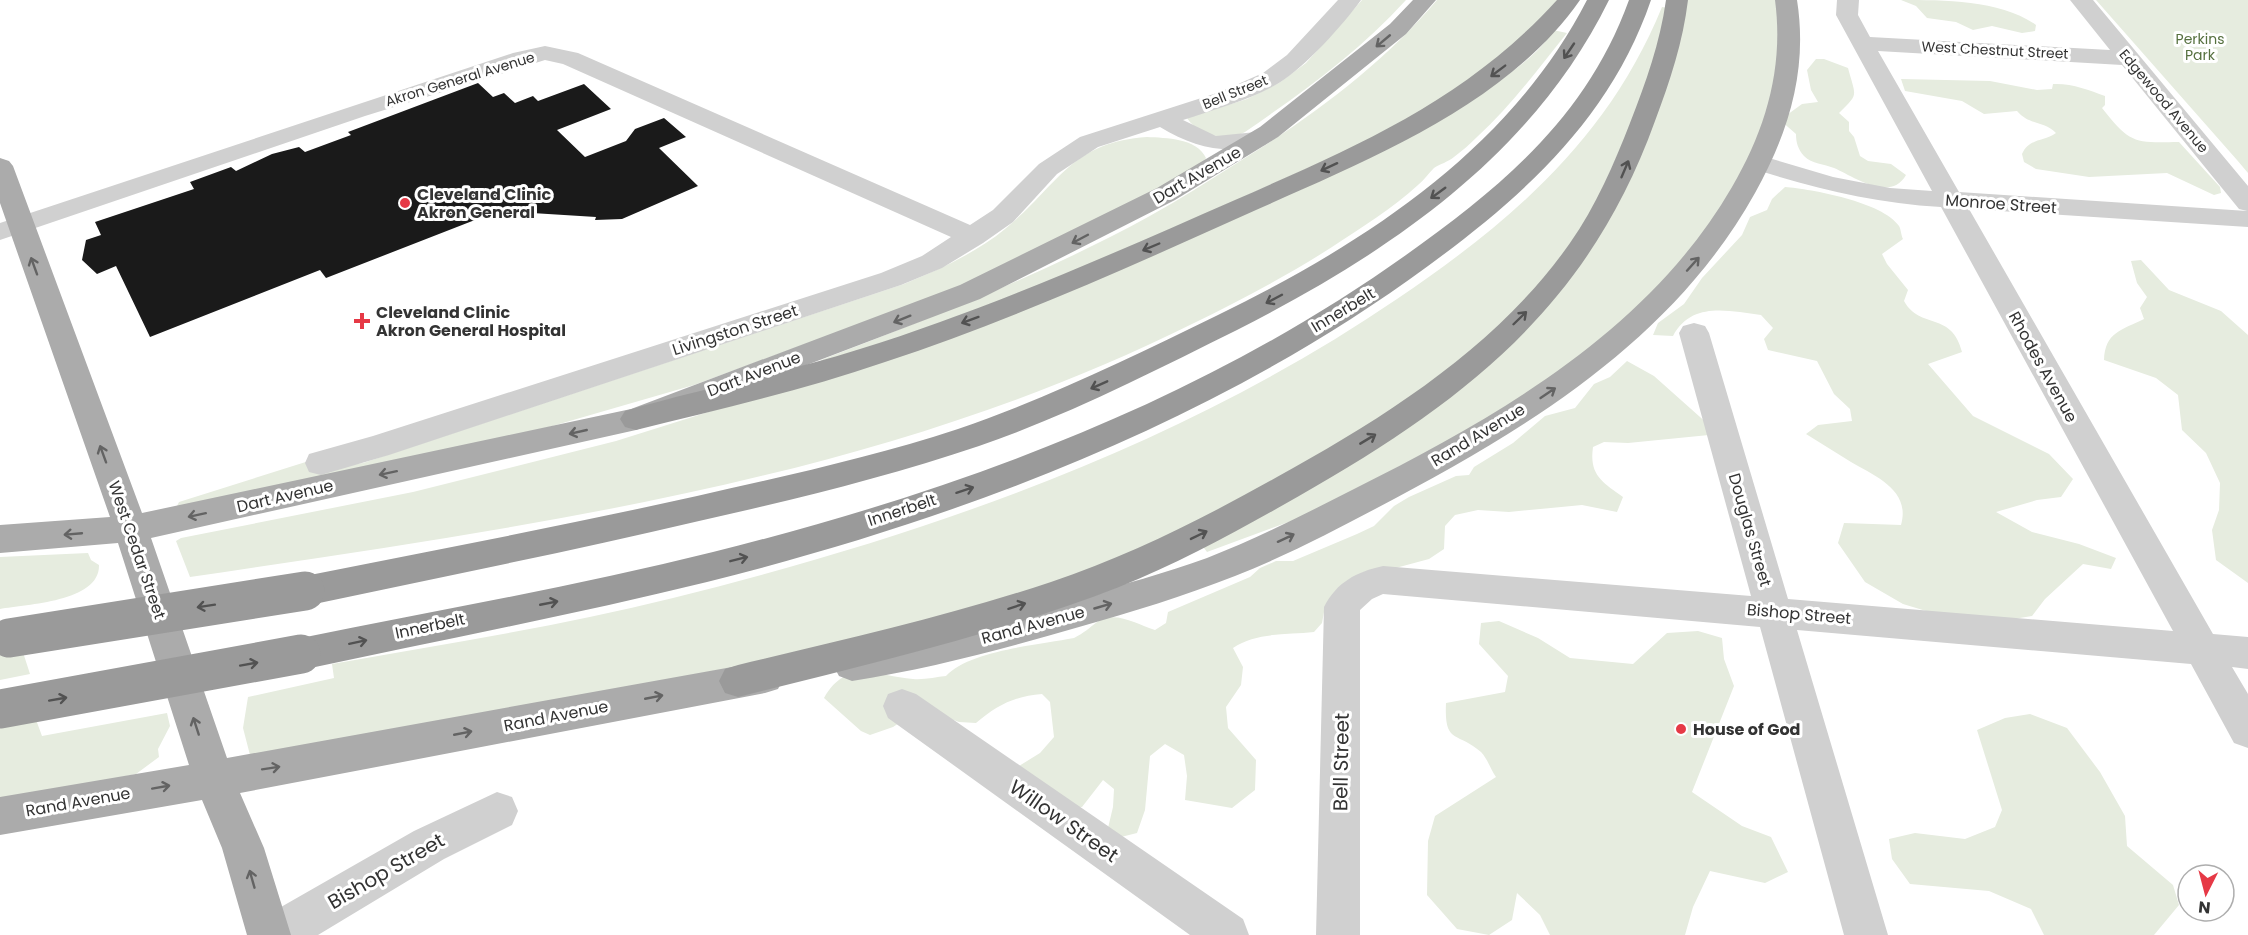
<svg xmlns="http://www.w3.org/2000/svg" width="2248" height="935" viewBox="0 0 2248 935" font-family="Poppins,sans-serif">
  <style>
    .green { fill: #e6ecdf }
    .building { fill: #1a1a1a }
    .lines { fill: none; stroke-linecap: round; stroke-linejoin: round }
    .minor { fill: #d0d0d0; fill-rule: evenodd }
    .major { fill: #ababab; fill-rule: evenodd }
    .highway { fill: #9a9a9a; fill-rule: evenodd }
    .highway-bridge { stroke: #9a9a9a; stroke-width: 39 }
    .oneway { stroke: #636363 }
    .oneway2 { stroke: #525252 }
    .poi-dot { fill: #e63946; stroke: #fff; stroke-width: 2 }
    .labels { text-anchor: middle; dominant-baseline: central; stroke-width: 6; stroke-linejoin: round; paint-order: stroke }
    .far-park-label { font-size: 14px; fill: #56703f; stroke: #fff }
    .far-street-label { font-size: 14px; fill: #333; stroke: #fff }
    .street-label { font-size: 16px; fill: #333; stroke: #fff }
    .poi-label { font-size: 16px; font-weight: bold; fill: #333; stroke: #fff; text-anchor: start }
    .near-street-label { font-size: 20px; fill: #333; stroke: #fff }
  </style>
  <rect width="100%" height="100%" fill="#fff"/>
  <path class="green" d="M1362 0H1406C1359 52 1303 92 1245 132 1227 142 1198 136 1187 118L1247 99 1279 83 1306 63Z
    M1437 0H1559L1501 62 1387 133 1052 282 824 367 821 360C931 318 1044 274 1148 217 1179 200 1208 181 1237 163 1310 118 1381 66 1437 0Z
    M1684 0H1778L1779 64 1764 129 1734 189 1684 262 1626 320 1511 408 1305 516 1207 552 1201 544 1395 431 1577 260Z
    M1901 0C1945 0 2001 0 2036 25L2035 31 2022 33 1992 26 1973 30 1956 22 1927 18 1916 6Z
    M2096 0H2248V173L2237 160Z
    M1662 7 1668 8 1649 84 1584 230 1502 328 1440 381 1302 471 1086 574 851 646 250 755 243 728 248 697 334 678 332 664C446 644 561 626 673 598 926 535 1180 447 1397 299 1512 221 1608 139 1662 7Z
    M1553 30 1567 33C1538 69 1511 106 1477 137 1470 144 1462 151 1454 157 1448 162 1440 164 1434 168 1429 173 1424 180 1418 185 1393 208 1361 228 1332 247 1287 276 1239 301 1192 324 879 480 531 526 190 577L176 541 181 538 413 492 616 441 953 335 1491 87C1512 71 1540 54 1553 30Z
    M1816 59H1824L1848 68C1856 98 1859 93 1839 113L1849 122V131L1854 137 1860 156 1868 161 1891 164 1906 175C1890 203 1853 176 1834 168 1824 164 1812 164 1804 156 1798 149 1796 143 1796 134L1780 120 1802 104 1818 102 1811 90 1807 70Z
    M1901 79 1990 81 2037 90 2052 89 2053 84C2071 83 2089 90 2105 96V105L2102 108C2130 144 2135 143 2179 142L2220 187 2221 193 2214 195 2167 173 2089 177 2036 169 2024 162 2022 154C2029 138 2043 142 2056 133 2043 120 2030 126 2017 111L1984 114 1962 101 1905 91Z
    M1147 137C1166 138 1197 138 1206 158L1200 166 1111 217 961 287 694 385 549 427 175 510 179 502 312 460 318 469 363 463 904 284C938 270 976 253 1005 229 1058 186 1070 142 1147 137Z
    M1785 187C1811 189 1883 202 1899 226 1901 229 1901 235 1903 239L1882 254 1887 264 1908 290 1904 301C1920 330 1952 311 1962 352L1928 364 1973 416 2049 454 2073 479 2061 497 2037 500 1996 512 2032 532 2079 544 2116 558 2111 569 2083 564 2045 599 2032 616 2001 621H1959L1903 604 1865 582 1838 543 1844 523 1901 525C1911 490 1875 476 1851 462 1836 453 1821 443 1806 434L1818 425 1852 421 1850 409 1834 394 1817 361 1768 350 1764 339 1773 328 1761 315C1728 311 1692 301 1673 336L1653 335 1658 323 1684 304 1702 278 1742 235 1750 217 1767 210 1772 199Z
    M2141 260 2169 290 2221 311 2248 335V583L2216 560 2212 530 2219 510 2220 483 2206 453 2182 430 2178 395 2156 378 2104 360C2105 332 2122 330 2144 319L2140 308 2147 297 2137 283 2131 261Z
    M1627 361 1654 376 1709 425V435L1628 443 1604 442 1593 447C1589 475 1602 482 1623 497L1617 512 1582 505 1509 512 1478 510 1455 515 1445 526 1444 549 1429 559 1366 576 1324 612 1322 623 1314 632C1287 635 1256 632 1233 648L1243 667 1241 685 1226 707 1228 728 1256 760 1255 790 1232 808 1185 800 1187 776 1184 755 1165 744 1150 756 1145 810 1137 833 1121 837 1108 828 1113 807 1114 789 1103 780 1082 807 1071 808 1019 766 1040 753 1054 737 1050 702 1042 694C1015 696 997 705 976 723L959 722 922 708 893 727 870 735 861 731 824 698C847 658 876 676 913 679 924 680 936 677 946 676 970 650 1039 645 1074 638 1084 633 1089 628 1097 622 1115 610 1136 624 1155 630L1166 623 1168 612 1250 577 1260 568 1276 561H1293L1357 534 1374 526 1394 506 1409 497 1456 476 1469 475 1474 467 1513 443 1545 416 1575 408 1594 384 1610 377Z
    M88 553 91 560 99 565C100 602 27 604 0 609V557Z
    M1499 621 1538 638 1570 658 1633 664 1667 633 1698 631 1722 638 1724 659 1734 686 1692 792 1742 826 1771 837 1788 872 1765 883 1710 871 1693 907 1685 935H1550L1540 915 1517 893 1512 920 1489 935 1457 929 1427 895 1428 841 1435 816 1496 777C1491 770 1487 758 1481 752 1457 731 1444 745 1446 703L1505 692 1508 676 1479 644 1481 623Z
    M20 643 30 674 0 680V646Z
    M167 713 170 726 158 749 159 757 136 774 0 802V723L35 717 42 736Z
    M2030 714 2067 728 2100 772 2125 816 2127 846 2173 885 2179 905 2154 935H2044L2031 909 1989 891 1910 884 1892 859 1889 839 1915 833 1965 839 1995 827 2002 810 1977 730 2005 718Z"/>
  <path class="building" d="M478 83 493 97 504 93 515 103 533 96 538 101 584 84 611 109 557 130 585 157 626 141 635 129 664 118 686 137 659 148 698 186 622 219 595 220 596 217 498 211 326 278 320 270 150 337 116 266 97 274 82 260 86 240 101 235 95 222 194 189 190 182 231 167 236 171 272 154 299 147 305 152 351 135 348 132Z"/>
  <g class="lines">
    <path class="minor" d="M1338 0H1361C1344 24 1304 68 1279 83 1250 100 1215 109 1183 120L1216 136 1256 132 1265 135 1269 140 1265 145C1225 155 1195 148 1160 127L1098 147 1057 174 1013 222 983 243 942 268 901 285 389 455 321 475 309 472 305 463 309 454 373 436 881 273 922 256 951 237 563 64 545 60 365 116 0 240V223L513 53 545 46 578 53 970 225 993 210 1039 164 1080 137 1220 92 1263 73 1287 55Z
      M1837 0H1859L1858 15 1870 37 2110 50 2070 0H2093L2248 186V227L1969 209 2213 634 2248 637V669L2232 667 2248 694V748L2234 743 2191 664 1797 630 1888 935H1844L1760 627 1383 594 1372 599 1360 610V935H1316L1324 607C1337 582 1356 572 1383 566L1751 596 1679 333 1683 326 1694 323 1705 326 1709 333 1788 599 2173 631 1941 207C1873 203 1815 188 1750 168L1746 163 1750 158 1759 155 1833 177 1890 188 1932 191 1836 15ZM1878 51 2122 65 2239 209 2247 211 1959 192Z
      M902 689 916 694 1243 919 1249 935H1190L888 718 883 706 888 694Z
      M497 792 512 797 518 811 512 825 444 859 318 935H254L260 919 414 831Z"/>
    <path class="major" d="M1413 0H1436L1406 34 1278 137 1175 200 980 299 636 430 151 538 227 758 765 661 778 665 784 677 778 689 765 693 240 793 264 848 291 935H247L222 848 202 800 0 835V797L189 765 118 543 0 553V525L110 517 0 203V158L9 161 13 166 142 513 631 409 960 285 1157 188 1260 127 1390 24Z
      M1775 0H1797C1808 70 1789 132 1755 193 1672 342 1524 431 1377 508 1331 532 1284 557 1235 576 1184 596 1132 612 1079 627 1004 649 929 669 852 681L839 676 833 665 839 654 852 649C929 637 1003 618 1078 597 1122 585 1165 573 1207 558 1258 538 1307 513 1356 488 1501 415 1649 330 1732 187 1766 129 1784 67 1775 0Z"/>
    <path class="highway" d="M1557 0H1580C1507 105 1368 160 1256 210 1134 265 1012 320 885 362 804 390 720 409 636 430L625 427 620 419 625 411C702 388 782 374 860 349 988 309 1112 254 1235 200 1357 146 1465 101 1557 0Z
      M1587 0H1609C1532 157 1388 253 1237 330 1152 372 1069 415 979 446 887 477 793 500 699 521 568 552 436 578 305 606L292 601 287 591 292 581 305 576C436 550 567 525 697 496 785 476 873 457 958 429 1048 398 1132 357 1218 315 1365 243 1510 150 1587 0Z
      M1629 0H1651C1611 117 1526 194 1428 266 1216 422 962 518 707 582 573 615 436 641 301 670L288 665 282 654 288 643 301 638C438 610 577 586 713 552 958 491 1200 402 1406 255 1504 185 1587 116 1629 0Z
      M1666 0H1688C1683 42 1670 81 1655 121 1588 307 1465 401 1299 496 1241 529 1182 562 1119 587 996 635 866 665 738 697L725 693 719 681 725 669 738 665C843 640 949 616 1051 582 1131 555 1204 518 1277 477 1386 417 1498 346 1570 243 1596 206 1614 164 1630 123 1646 82 1660 43 1666 0Z"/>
    <path class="highway-bridge" d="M9 638 305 591
      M0 709 301 654"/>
  </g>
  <defs><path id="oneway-shaft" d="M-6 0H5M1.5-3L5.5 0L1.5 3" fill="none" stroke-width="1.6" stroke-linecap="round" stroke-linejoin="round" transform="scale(1.5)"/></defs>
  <g class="oneway">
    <use href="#oneway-shaft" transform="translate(1383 41) rotate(140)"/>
    <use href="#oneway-shaft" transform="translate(1080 239) rotate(152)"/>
    <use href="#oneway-shaft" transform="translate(1693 264) rotate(-48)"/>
    <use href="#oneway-shaft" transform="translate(34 266) rotate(-110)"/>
    <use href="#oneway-shaft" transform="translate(902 319) rotate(158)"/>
    <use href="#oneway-shaft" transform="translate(1548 393) rotate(-34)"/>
    <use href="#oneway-shaft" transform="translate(578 432) rotate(167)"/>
    <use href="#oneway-shaft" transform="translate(103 454) rotate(-110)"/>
    <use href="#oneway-shaft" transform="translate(388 473) rotate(168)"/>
    <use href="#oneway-shaft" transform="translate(197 515) rotate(168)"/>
    <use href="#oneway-shaft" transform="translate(73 534) rotate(175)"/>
    <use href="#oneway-shaft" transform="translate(1286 538) rotate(-25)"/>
    <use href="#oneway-shaft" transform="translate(1103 606) rotate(-16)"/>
    <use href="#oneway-shaft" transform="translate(654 697) rotate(-11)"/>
    <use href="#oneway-shaft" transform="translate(196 726) rotate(-108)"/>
    <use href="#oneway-shaft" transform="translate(463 733) rotate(-11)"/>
    <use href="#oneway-shaft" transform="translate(271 768) rotate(-9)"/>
    <use href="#oneway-shaft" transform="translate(161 787) rotate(-10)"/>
    <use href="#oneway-shaft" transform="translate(252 879) rotate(-106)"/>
  </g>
  <g class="oneway2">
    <use href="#oneway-shaft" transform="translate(1569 51) rotate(124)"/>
    <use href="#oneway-shaft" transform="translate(1498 71) rotate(143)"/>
    <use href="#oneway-shaft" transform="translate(1329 167) rotate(155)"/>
    <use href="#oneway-shaft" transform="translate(1625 169) rotate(-67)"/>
    <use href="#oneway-shaft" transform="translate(1438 193) rotate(144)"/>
    <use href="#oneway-shaft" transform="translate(1151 247) rotate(157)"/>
    <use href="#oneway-shaft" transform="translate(1274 299) rotate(152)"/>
    <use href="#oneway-shaft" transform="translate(1520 318) rotate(-44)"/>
    <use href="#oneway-shaft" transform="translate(970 320) rotate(160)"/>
    <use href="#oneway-shaft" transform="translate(1099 385) rotate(156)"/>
    <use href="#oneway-shaft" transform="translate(1368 439) rotate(-31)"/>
    <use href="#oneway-shaft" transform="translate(965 490) rotate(-18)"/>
    <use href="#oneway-shaft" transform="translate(1199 535) rotate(-26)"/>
    <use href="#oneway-shaft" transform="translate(739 559) rotate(-14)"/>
    <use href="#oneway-shaft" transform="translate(549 603) rotate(-11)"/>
    <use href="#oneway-shaft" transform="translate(206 606) rotate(171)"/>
    <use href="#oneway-shaft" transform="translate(1017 606) rotate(-18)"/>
    <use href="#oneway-shaft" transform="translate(358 642) rotate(-12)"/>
    <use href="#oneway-shaft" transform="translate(249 664) rotate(-10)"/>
    <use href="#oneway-shaft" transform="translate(58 699) rotate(-10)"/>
  </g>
  <g class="poi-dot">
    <circle cx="405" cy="203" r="6"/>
    <path d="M359 312h6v6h6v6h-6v6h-6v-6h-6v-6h6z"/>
    <circle cx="1681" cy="729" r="6"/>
  </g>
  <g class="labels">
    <g class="far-park-label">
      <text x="2200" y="39">Perkins<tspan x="2200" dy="16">Park</tspan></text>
    </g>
    <g class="far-street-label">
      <text transform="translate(1995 50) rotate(3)">West Chestnut Street</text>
      <text transform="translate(460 79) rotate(-17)">Akron General Avenue</text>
      <text transform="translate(1235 92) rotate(-22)">Bell Street</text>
      <text transform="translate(2164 101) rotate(50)">Edgewood Avenue</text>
    </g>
    <g class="street-label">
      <text transform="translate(1197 175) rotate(-30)">Dart Avenue</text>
      <text transform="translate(2001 204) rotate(4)">Monroe Street</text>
      <text transform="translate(1343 310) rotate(-31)">Innerbelt</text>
      <text transform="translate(735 330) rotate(-18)">Livingston Street</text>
      <text transform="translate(2043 367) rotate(61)">Rhodes Avenue</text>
      <text transform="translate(754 374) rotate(-21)">Dart Avenue</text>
      <text transform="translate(1478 435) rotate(-31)">Rand Avenue</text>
      <text transform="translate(285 496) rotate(-13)">Dart Avenue</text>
      <text transform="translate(902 510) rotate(-18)">Innerbelt</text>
      <text transform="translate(1750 530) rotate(74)">Douglas Street</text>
      <text transform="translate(137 550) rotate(71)">West Cedar Street</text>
      <text transform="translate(1799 614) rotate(5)">Bishop Street</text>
      <text transform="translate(1033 625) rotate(-15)">Rand Avenue</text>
      <text transform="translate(430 626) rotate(-12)">Innerbelt</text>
      <text transform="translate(556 716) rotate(-11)">Rand Avenue</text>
      <text transform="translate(78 802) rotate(-10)">Rand Avenue</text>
    </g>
    <g class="poi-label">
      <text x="417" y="194">Cleveland Clinic<tspan x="417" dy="18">Akron General</tspan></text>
      <text x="376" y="312">Cleveland Clinic<tspan x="376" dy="18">Akron General Hospital</tspan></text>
      <text x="1693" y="729">House of God</text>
    </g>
    <g class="near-street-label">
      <text transform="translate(1341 762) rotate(-89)">Bell Street</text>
      <text transform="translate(1064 821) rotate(35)">Willow Street</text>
      <text transform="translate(386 871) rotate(-30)">Bishop Street</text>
    </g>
  </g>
  <g transform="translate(2206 893) rotate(186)"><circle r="28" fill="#ffffff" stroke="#adadad" stroke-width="1.5"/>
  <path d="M0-4.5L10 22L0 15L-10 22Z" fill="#e63946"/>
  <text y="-9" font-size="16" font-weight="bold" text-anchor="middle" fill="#333333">N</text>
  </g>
</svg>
